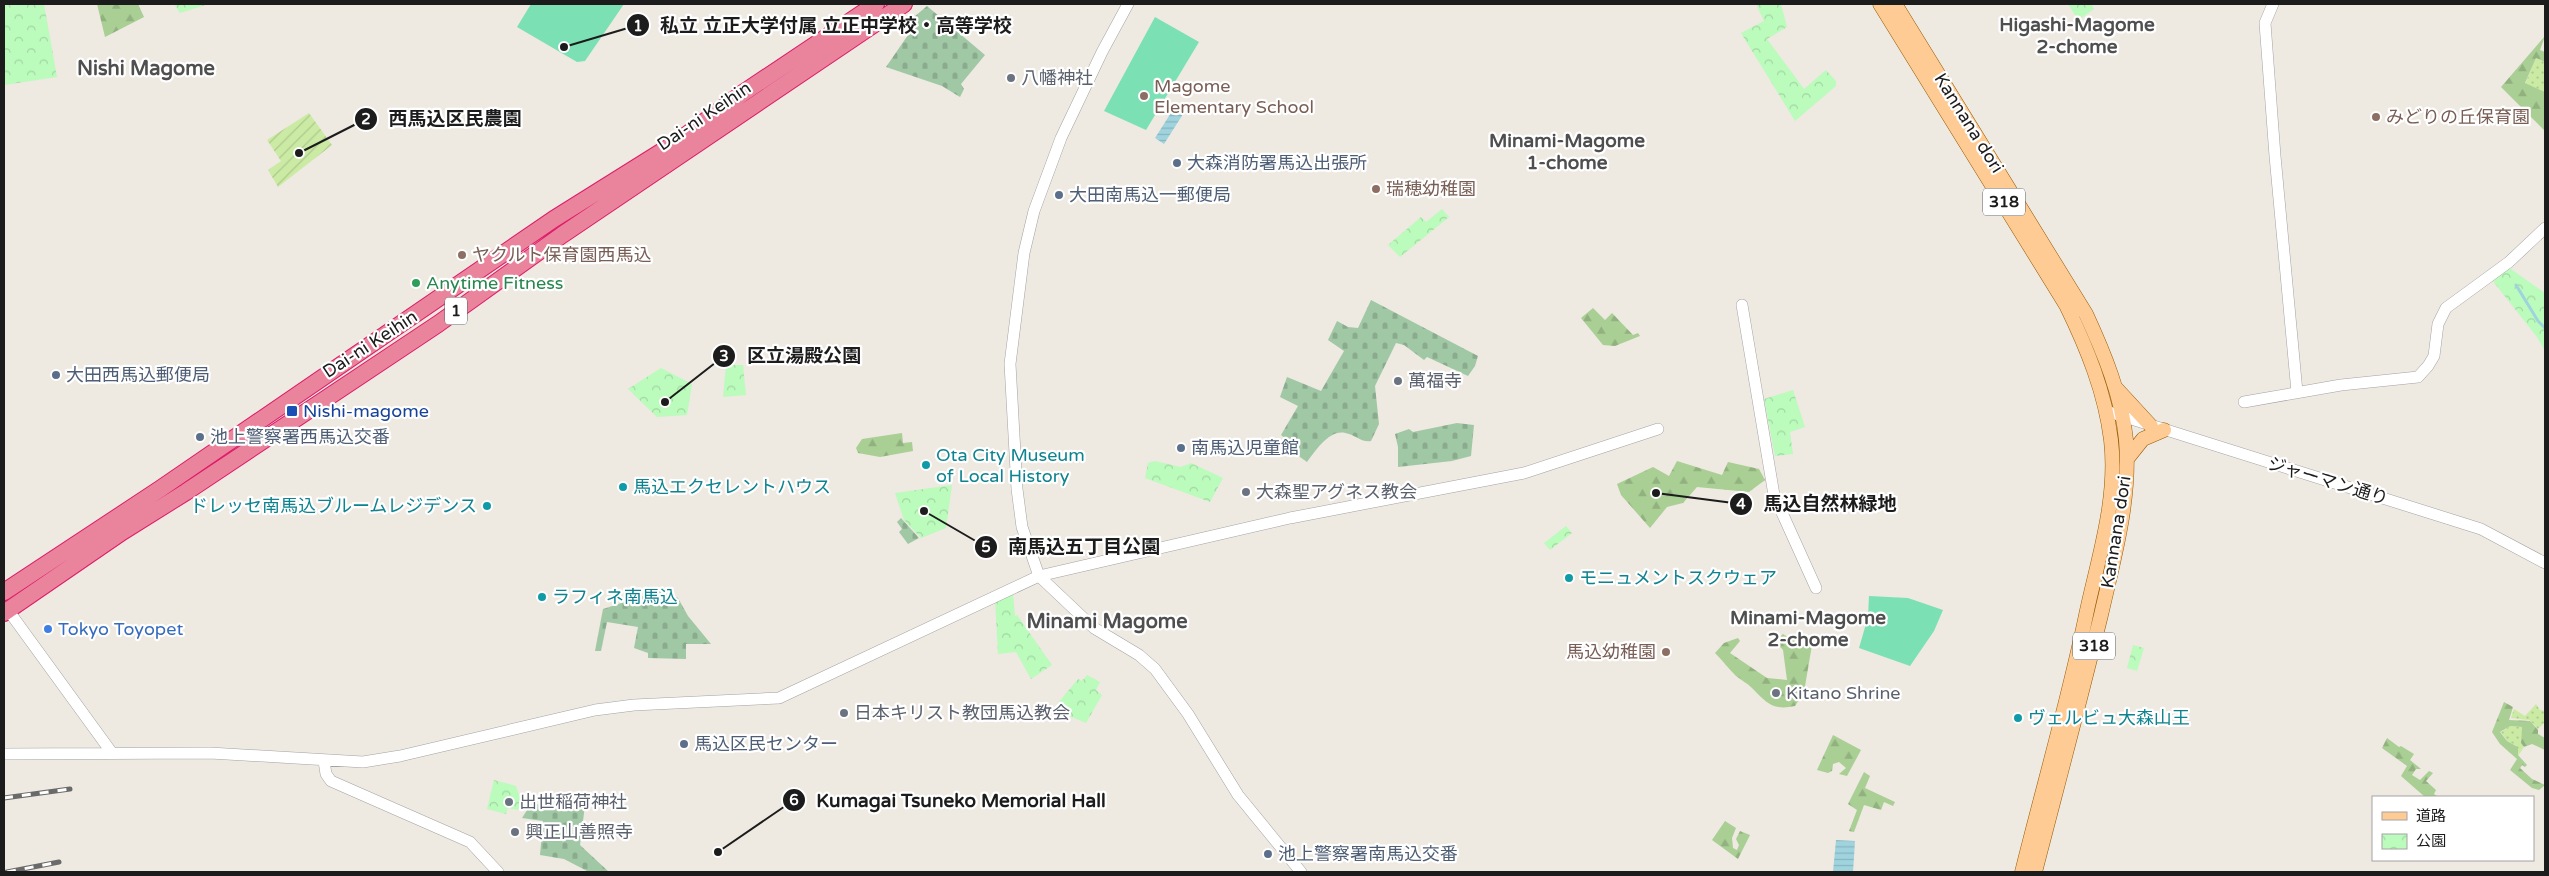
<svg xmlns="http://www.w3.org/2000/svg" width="2549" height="876" viewBox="0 0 2549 876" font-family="'Varela Round','Noto Sans JP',sans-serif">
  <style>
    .grass { fill: url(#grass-dots) }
    .forest { fill: url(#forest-firs) }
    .cemetery { fill: url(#cemetery-stones) }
    .park { fill: url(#park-crowns) }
    .garden { fill: url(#garden-furrows) }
    .pitch { fill: #7be1b4 }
    .water { fill: url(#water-rules) }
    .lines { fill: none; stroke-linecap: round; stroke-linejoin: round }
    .stream { stroke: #9fd3de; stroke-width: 3 }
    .minor-casing { stroke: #a3a3a3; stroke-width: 12 }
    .major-casing { stroke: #945b00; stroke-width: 15 }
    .highway-casing { stroke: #de1c6a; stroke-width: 18 }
    .minor { stroke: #fff; stroke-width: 11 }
    .major { stroke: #ffcb95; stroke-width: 14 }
    .highway { stroke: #ea849d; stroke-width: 16 }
    .rail-casing { stroke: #6a6a6a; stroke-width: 5 }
    .rail { stroke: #fff; stroke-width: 3; stroke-dasharray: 9; stroke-linecap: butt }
    .worship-dot { fill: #6b7280; stroke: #fff; stroke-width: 2 }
    .education-dot { fill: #8d6e63; stroke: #fff; stroke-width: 2 }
    .service-dot { fill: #5c6f8a; stroke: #fff; stroke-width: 2 }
    .leisure-dot { fill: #2e9e5b; stroke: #fff; stroke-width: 2 }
    .transit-dot { fill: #1a4fb4; stroke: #fff; stroke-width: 2 }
    .culture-dot { fill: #0f9aa8; stroke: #fff; stroke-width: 2 }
    .shop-dot { fill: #3f7fe0; stroke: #fff; stroke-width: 2 }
    .labels { text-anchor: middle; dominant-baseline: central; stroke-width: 4.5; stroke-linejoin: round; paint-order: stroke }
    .shield { fill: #fff; stroke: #606060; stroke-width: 1 }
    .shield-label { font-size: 16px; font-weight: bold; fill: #1c1c1c }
    .worship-label { font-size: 18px; fill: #5b616d; stroke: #fff; text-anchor: start }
    .education-label { font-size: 18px; fill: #785e54; stroke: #fff; text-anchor: start }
    .street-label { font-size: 18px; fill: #1c1c1c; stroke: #fff }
    .service-label { font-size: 18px; fill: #4e5e75; stroke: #fff; text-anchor: start }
    .leisure-label { font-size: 18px; fill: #27864d; stroke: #fff; text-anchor: start }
    .transit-label { font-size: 18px; fill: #164399; stroke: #fff; text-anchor: start }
    .culture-label { font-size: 18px; fill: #0d838f; stroke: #fff; text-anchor: start }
    .shop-label { font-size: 18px; fill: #366cbe; stroke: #fff; text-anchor: start }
    .neighbourhood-label { font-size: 19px; font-weight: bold; fill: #4f4f4f; stroke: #fff }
    .quarter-label { font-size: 20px; font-weight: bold; fill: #4f4f4f; stroke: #fff }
    .leader { fill: none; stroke: #1c1c1c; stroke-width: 2 }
    .callout-dot { fill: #1c1c1c; stroke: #fff; stroke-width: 2 }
    .mark-label { font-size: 15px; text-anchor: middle; font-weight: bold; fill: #fff }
    .callout-label { font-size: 19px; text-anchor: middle; font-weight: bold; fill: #1c1c1c; stroke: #fff; stroke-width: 4.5; stroke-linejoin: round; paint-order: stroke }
  </style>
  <defs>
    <pattern id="grass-dots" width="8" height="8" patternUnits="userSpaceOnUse" patternTransform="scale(1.25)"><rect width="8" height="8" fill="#cbeba4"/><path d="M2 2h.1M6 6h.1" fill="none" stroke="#aec98d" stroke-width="1.8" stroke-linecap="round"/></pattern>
    <pattern id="forest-firs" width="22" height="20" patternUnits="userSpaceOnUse" patternTransform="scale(1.25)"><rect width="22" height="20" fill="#a9cf94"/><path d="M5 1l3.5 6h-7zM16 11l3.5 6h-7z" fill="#91b17f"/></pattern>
    <pattern id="cemetery-stones" width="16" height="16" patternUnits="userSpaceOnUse" patternTransform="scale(1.25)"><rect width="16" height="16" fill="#a1c8a5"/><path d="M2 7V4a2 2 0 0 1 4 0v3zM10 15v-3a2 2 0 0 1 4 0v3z" fill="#8aab8d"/></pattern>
    <pattern id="park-crowns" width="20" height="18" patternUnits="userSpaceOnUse" patternTransform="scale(1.25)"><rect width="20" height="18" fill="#bbfbbc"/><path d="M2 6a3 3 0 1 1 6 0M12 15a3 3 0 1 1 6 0" fill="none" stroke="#a0d7a1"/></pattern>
    <pattern id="garden-furrows" width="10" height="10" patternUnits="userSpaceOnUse" patternTransform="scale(1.25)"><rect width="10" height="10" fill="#cbeba4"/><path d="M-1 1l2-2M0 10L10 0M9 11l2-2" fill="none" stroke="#aec98d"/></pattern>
    <pattern id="water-rules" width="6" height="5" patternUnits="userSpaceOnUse" patternTransform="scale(1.25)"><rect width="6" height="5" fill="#9fd3de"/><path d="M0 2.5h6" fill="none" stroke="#88b5be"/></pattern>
  </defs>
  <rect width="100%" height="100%" fill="#eee9e1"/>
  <path class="grass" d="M2536 58 2545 62V92L2525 84Z
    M2536 704 2540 710 2545 711V722L2538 729 2529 720 2511 718 2514 709 2525 716Z
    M2510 726 2522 727 2521 743 2524 747 2518 756 2517 746 2507 741 2501 732Z"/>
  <path class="forest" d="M97 4H138L144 17 105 37Z
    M2545 36 2540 50 2545 52V62L2536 58 2525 83 2545 92V131L2501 87Z
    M1593 308 1605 320 1612 313 1633 335 1638 333 1640 336 1615 346 1603 345 1581 318Z
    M902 433 903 443 912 442 913 451 880 457 858 453 856 448 862 439Z
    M1677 461 1722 475 1728 462 1759 469 1765 480 1749 492 1697 487 1683 503 1667 507 1650 528 1621 495 1617 484 1653 467 1669 476Z
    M1783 634 1789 638 1795 634 1812 645 1804 692 1795 706C1772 711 1766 702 1752 688 1747 683 1741 680 1736 676 1729 669 1722 660 1715 653L1724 643 1738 638 1740 641 1730 653 1767 678 1787 680 1783 650 1775 641Z
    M2504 702 2513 707 2509 720 2530 721 2538 730V734L2545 738V750L2532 744 2524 747 2521 743 2522 727 2510 726 2500 732 2507 741 2518 747V755L2527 765 2525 767 2522 765 2520 768 2532 779 2545 785 2539 790 2532 788 2510 770 2517 759 2500 744 2492 732Z
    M1833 735 1861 750 1847 776 1839 774 1846 768 1839 762 1833 764 1832 771 1828 773 1817 770Z
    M2387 738 2399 747 2401 746 2414 754 2410 760 2421 769H2416L2412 775 2420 780 2429 771 2433 773 2426 781 2436 790 2434 794 2438 797H2425L2401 776 2407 766 2382 748Z
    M1864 772 1870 776 1865 788 1895 802 1893 806 1884 802 1881 810 1864 805 1854 832 1849 831 1857 810 1848 804Z
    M1725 821 1736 828 1732 838 1733 848 1737 850 1739 845 1736 839 1740 831 1750 835 1738 859 1712 840Z"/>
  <path class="cemetery" d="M927 6 985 55 961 84 964 89 960 97 942 86 886 67 917 22 914 17Z
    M1371 300 1478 356 1475 366 1468 376 1427 357 1424 360 1404 345 1396 343 1375 386 1379 424 1371 441C1363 443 1356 436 1349 434 1331 426 1316 450 1307 462L1293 452 1296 447 1281 435 1298 406 1280 397 1287 377 1321 391 1344 351 1328 340 1337 321 1348 327 1358 328Z
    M1457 423 1474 425 1471 456 1452 461 1398 467V447L1395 434 1409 429 1413 432Z
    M901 518 919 538 908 544 899 532 902 529 897 522Z
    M648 587 678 598 688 616 711 644H686V659L648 658V653L634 648 638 627 607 622 601 651H595L603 609 646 595Z
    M531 804 585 805 580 845 609 872H589L564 859 540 855 543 821 522 818Z"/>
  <path class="park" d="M4 4H44L57 77 4 85Z
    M174 4H209L180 13Z
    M1756 4H1781L1787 27 1767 39 1804 89 1826 70 1836 81V86L1795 121 1741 33 1764 21Z
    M2068 4H2091L2094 9 2081 18 2075 15Z
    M1442 209 1449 217 1400 257 1388 245 1421 217 1426 222Z
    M2508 267 2545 293V351L2537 337 2492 280Z
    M726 365H743L746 395 723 397Z
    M661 368 692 384 687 415 657 417 628 389Z
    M1793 390 1805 427 1790 432 1793 454 1775 456 1764 399Z
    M1155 461 1181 467 1191 463 1223 478 1210 502 1145 478 1148 463Z
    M952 485 946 528 921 538 904 520 895 493Z
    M1566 526 1572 533 1550 550 1544 543Z
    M1013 593 1015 616 1017 615 1052 665 1031 679 1016 652 998 654 995 600Z
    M2133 645 2144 648 2137 671 2127 668Z
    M1087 675 1100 682 1096 690 1102 695 1086 723 1053 709 1078 679 1082 681Z
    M494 780 516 786 521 801 518 810 508 808 506 814 487 809Z"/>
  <path class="garden" d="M309 113 332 145 278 187 268 170 281 161 267 140Z"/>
  <path class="pitch" d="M531 4H624L585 61 577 62 517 27Z
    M1155 17 1199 42 1146 130 1104 111Z
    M1869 596 1908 598 1943 610 1934 631 1910 666 1859 648 1868 617Z"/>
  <path class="water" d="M1176 105 1185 111 1164 144 1155 138Z
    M1836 840 1855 841 1853 872H1833Z"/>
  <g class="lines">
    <path class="stream" d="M2516 285 2538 321 2545 328"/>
    <defs>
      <path id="minor" d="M1128 4 1102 52 1061 138 1034 211 1024 253 1010 364 1017 489 1022 527 1039 576 1094 628 1139 655 1155 669 1188 714 1238 795 1301 872
        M2273 4 2265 23 2275 156 2297 392
        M1742 305 1774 495 1816 588
        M2244 402 2341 385 2418 377 2428 366 2434 356 2438 324 2446 308 2509 262 2545 228
        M2106 411 2481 529 2545 563
        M8 610 112 753
        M4 754 210 753 363 762 400 756 595 710 634 705 779 698 1039 576 1290 518 1524 473 1658 429
        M324 761 326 774 331 781 470 842 498 872"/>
      <path id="major" d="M1880 4 2066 305C2087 348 2105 392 2111 440 2118 500 2098 558 2086 615 2068 702 2043 787 2022 872
        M1895 4 2086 314C2104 353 2122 396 2126 440 2131 499 2114 558 2101 615 2080 701 2057 787 2035 872
        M2116 388 2151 426
        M2127 459 2143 439 2164 430"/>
      <path id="highway" d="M4 592 160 489 554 219 677 142 743 93 876 4
        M4 613 122 532 186 492 438 324 562 235 904 4"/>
    </defs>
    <use href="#minor" class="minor-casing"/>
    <use href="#major" class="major-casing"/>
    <use href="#highway" class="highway-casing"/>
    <use href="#minor" class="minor"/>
    <use href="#major" class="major"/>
    <use href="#highway" class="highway"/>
    <defs>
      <path id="rail" d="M4 798 70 789
        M7 872 59 862"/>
    </defs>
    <use href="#rail" class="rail-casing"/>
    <use href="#rail" class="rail"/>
  </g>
  <g class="worship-dot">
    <circle cx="1011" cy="78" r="5"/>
    <circle cx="1398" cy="381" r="5"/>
    <circle cx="1246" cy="492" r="5"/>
    <circle cx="1776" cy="693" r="5"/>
    <circle cx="844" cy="713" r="5"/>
    <circle cx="509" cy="802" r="5"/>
    <circle cx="515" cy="832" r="5"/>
  </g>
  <g class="education-dot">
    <circle cx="1144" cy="96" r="5"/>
    <circle cx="2376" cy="117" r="5"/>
    <circle cx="1376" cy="189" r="5"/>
    <circle cx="462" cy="255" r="5"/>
    <circle cx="1666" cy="652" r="5"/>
  </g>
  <g class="service-dot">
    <circle cx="1177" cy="163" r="5"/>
    <circle cx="1059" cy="195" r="5"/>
    <circle cx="56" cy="375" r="5"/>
    <circle cx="200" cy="437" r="5"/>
    <circle cx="1181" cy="448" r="5"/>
    <circle cx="684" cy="744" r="5"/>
    <circle cx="1268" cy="854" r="5"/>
  </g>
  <circle class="leisure-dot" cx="416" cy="283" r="5"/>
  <rect class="transit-dot" x="286" y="405" width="12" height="12" rx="2.5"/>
  <g class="culture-dot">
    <circle cx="926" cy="465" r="5"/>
    <circle cx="623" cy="487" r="5"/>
    <circle cx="487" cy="506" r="5"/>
    <circle cx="1569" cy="578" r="5"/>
    <circle cx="542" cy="597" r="5"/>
    <circle cx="2018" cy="718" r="5"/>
  </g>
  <circle class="shop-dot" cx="48" cy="629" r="5"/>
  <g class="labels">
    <g class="shield">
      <rect x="1983" y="188.5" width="42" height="27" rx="4"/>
      <rect x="445" y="297.5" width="22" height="27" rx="4"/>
      <rect x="2073" y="632.5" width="42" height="27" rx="4"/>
    </g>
    <g class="shield-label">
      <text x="2004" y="202">318</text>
      <text x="456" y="311">1</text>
      <text x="2094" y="646">318</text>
    </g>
    <g class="worship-label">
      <text x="1021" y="78">八幡神社</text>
      <text x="1408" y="381">萬福寺</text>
      <text x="1256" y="492">大森聖アグネス教会</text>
      <text x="1786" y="693">Kitano Shrine</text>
      <text x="854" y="713">日本キリスト教団馬込教会</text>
      <text x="519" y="802">出世稲荷神社</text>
      <text x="525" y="832">興正山善照寺</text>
    </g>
    <g class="education-label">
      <text x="1154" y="86">Magome<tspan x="1154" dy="21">Elementary School</tspan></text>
      <text x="2386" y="117">みどりの丘保育園</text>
      <text x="1386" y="189">瑞穂幼稚園</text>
      <text x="472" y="255">ヤクルト保育園西馬込</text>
      <text x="1656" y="652" text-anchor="end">馬込幼稚園</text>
    </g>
    <g class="street-label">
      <text transform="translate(704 116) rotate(-34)">Dai-ni Keihin</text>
      <text transform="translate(1969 123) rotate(58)">Kannana dori</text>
      <text transform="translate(370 344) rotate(-33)">Dai-ni Keihin</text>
      <text transform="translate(2328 481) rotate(17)">ジャーマン通り</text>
      <text transform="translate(2116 532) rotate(-81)">Kannana dori</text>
    </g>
    <g class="service-label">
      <text x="1187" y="163">大森消防署馬込出張所</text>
      <text x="1069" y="195">大田南馬込一郵便局</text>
      <text x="66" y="375">大田西馬込郵便局</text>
      <text x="210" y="437">池上警察署西馬込交番</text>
      <text x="1191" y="448">南馬込児童館</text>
      <text x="694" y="744">馬込区民センター</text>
      <text x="1278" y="854">池上警察署南馬込交番</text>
    </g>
    <g class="leisure-label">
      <text x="426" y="283">Anytime Fitness</text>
    </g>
    <g class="transit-label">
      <text x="303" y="411">Nishi-magome</text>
    </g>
    <g class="culture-label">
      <text x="936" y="455">Ota City Museum<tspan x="936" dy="21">of Local History</tspan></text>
      <text x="633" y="487">馬込エクセレントハウス</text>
      <text x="477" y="506" text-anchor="end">ドレッセ南馬込ブルームレジデンス</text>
      <text x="1579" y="578">モニュメントスクウェア</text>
      <text x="552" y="597">ラフィネ南馬込</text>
      <text x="2028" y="718">ヴェルビュ大森山王</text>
    </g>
    <g class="shop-label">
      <text x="58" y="629">Tokyo Toyopet</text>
    </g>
    <g class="neighbourhood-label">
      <text x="2077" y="25">Higashi-Magome<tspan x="2077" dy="22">2-chome</tspan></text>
      <text x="1567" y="141">Minami-Magome<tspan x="1567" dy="22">1-chome</tspan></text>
      <text x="1808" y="618">Minami-Magome<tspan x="1808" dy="22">2-chome</tspan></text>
    </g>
    <g class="quarter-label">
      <text x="146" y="69">Nishi Magome</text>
      <text x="1107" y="622">Minami Magome</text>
    </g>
  </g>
  <path class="leader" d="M564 47L638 25M299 153L366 119M665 402L724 356M1656 493L1741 504M924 511L986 547M718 852L794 800"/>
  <g class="callout-dot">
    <circle cx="564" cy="47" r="5"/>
    <circle cx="299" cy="153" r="5"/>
    <circle cx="665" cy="402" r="5"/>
    <circle cx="1656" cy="493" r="5"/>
    <circle cx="924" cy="511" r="5"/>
    <circle cx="718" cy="852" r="5"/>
    <circle cx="638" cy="25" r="12"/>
    <circle cx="366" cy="119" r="12"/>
    <circle cx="724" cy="356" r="12"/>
    <circle cx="1741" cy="504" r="12"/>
    <circle cx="986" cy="547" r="12"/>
    <circle cx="794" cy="800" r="12"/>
  </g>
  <g class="mark-label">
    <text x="638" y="31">1</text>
    <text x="366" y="124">2</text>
    <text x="724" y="361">3</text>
    <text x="1741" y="509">4</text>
    <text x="986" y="552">5</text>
    <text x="794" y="805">6</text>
  </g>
  <g class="callout-label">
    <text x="836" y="32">私立 立正大学付属 立正中学校・高等学校</text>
    <text x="455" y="125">西馬込区民農園</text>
    <text x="804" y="362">区立湯殿公園</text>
    <text x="1830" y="510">馬込自然林緑地</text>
    <text x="1084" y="553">南馬込五丁目公園</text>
    <text x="961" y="807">Kumagai Tsuneko Memorial Hall</text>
  </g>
  <rect width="2549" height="876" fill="none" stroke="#1c1c1c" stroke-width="10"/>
  <rect x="2372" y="796" width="162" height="65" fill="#ffffff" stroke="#a4a4a4"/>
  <rect x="2382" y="812" width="25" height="8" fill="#ffcb95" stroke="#a4a4a4"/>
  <text x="2416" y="821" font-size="15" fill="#1c1c1c">道路</text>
  <rect x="2382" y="834" width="25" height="15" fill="url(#park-crowns)" stroke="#a4a4a4"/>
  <text x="2416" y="846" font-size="15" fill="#1c1c1c">公園</text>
</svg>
